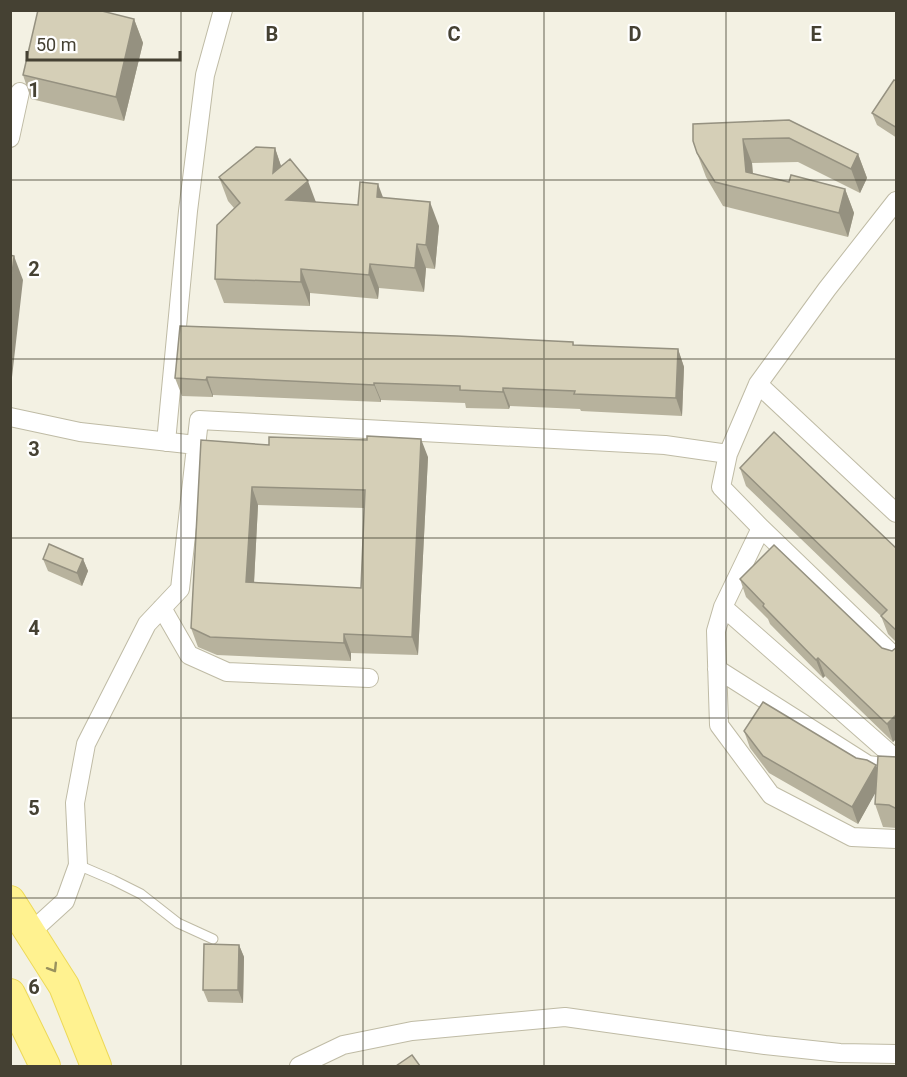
<svg xmlns="http://www.w3.org/2000/svg" width="907" height="1077" viewBox="0 0 907 1077" font-family="Roboto,sans-serif">
  <style>
    .lines { fill: none; stroke-linecap: round; stroke-linejoin: round }
    .lane-casing { stroke: #bfbba5; stroke-width: 11 }
    .street-casing { stroke: #bfbba5; stroke-width: 20 }
    .primary-casing { stroke: #edd957; stroke-width: 32 }
    .lane { stroke: #fff; stroke-width: 9 }
    .street { stroke: #fff; stroke-width: 18 }
    .primary { stroke: #fff290; stroke-width: 30 }
    .wall { fill: #b7b29d; fill-rule: evenodd }
    .shaded-wall { fill: #959180 }
    .building { fill: #d5cfb7; stroke: #959180; stroke-width: 1.5; fill-rule: evenodd }
    .oneway { stroke: #99915d }
    .grid { fill: none; stroke: #454133; stroke-width: 1.5; stroke-opacity: 0.55 }
    .grid-label { font-size: 20px; text-anchor: middle; font-weight: bold; fill: #454133; stroke: #fff; stroke-width: 4.5; stroke-linejoin: round; paint-order: stroke }
  </style>
  <rect width="100%" height="100%" fill="#f3f1e3"/>
  <g class="lines">
    <defs>
      <path id="lane" d="M78 865 113 880 141 894 178 923 213 939"/>
      <path id="street" d="M10 138 20 92
        M758 384 896 513
        M10 417 80 432 196 445
        M166 442 188 211 205 75 223 10
        M728 454 721 487 761 528 723 607 716 631 719 725 771 795 852 837 896 839
        M761 528 896 658
        M723 607 896 759
        M162 608 189 655 227 672 369 678
        M717 669 868 765 876 766
        M31 932 65 901 78 865 75 803 86 744 147 624 180 589 199 420 665 445 728 454 758 384 827 289 896 201
        M299 1066 343 1045 412 1031 565 1017 765 1045 840 1053 896 1054"/>
      <path id="primary" d="M10 901 64 986 96 1066
        M10 994 45 1066"/>
    </defs>
    <use href="#lane" class="lane-casing"/>
    <use href="#street" class="street-casing"/>
    <use href="#primary" class="primary-casing"/>
    <use href="#lane" class="lane"/>
    <use href="#street" class="street"/>
    <use href="#primary" class="primary"/>
  </g>
  <path class="wall" d="M134 19 143 43 124 121 31 99 23 75Z
    M897 81V138L877 125 872 113Z
    M789 120 858 154 867 178 860 193 798 162 752 163 753 174 789 182 845 189 854 213 848 237 723 206 706 177 697 153Z
    M275 148 281 166 316 202 358 205 383 198 439 226 435 269 426 268 424 292 379 288 378 299 310 293V306L224 303 215 279 234 208 228 201 219 177Z
    M573 342 574 345 678 349 684 367 682 416 581 411 580 409 510 406 509 409 466 408 465 403 381 400V402L213 395V397L182 396 175 378Z
    M201 440 428 457 418 655 351 653V661L217 655 198 647 191 628ZM258 505 364 508 361 588 254 583Z
    M740 468 897 549V643L888 634 881 616 746 486Z
    M43 559H83L88 571 82 586 48 571Z
    M740 579 882 648 892 651 897 647V738L893 742 825 676 823 678 770 624 768 619 746 597Z
    M744 731 856 758 876 765 877 768 897 757V828L883 827 875 804V793L858 824 769 773 750 748Z
    M239 945 244 957 243 1003 208 1002 203 990Z"/>
  <path class="shaded-wall" d="M134 19 143 43 124 121 116 97Z
    M743 139 752 163 754 192 746 172Z
    M275 148 283 172 273 173Z
    M858 154 867 178 860 193 851 169Z
    M308 181 317 205 286 200Z
    M378 184 387 208 377 197Z
    M845 189 854 213 848 237 839 213Z
    M430 202 439 226 435 269 426 245Z
    M417 244 426 268 424 292 415 268Z
    M14 256 23 280 11 386 10 384V292Z
    M370 264 379 288 378 299 369 275Z
    M301 269 310 293V306L301 282Z
    M678 349 684 367 682 416 676 398Z
    M207 377 213 395V397L206 380Z
    M374 383 381 400V402L374 385Z
    M503 388 510 406 509 409 503 392Z
    M421 439 428 457 418 655 412 637Z
    M252 487 258 505 253 601 246 582Z
    M83 559 88 571 82 586 77 573Z
    M344 634 351 653V661L344 643Z
    M818 658 825 676 823 678 816 660Z
    M897 714V738L893 742 887 724Z
    M876 765 882 781 858 824 852 807Z
    M239 945 244 957 243 1003 238 990Z"/>
  <path class="building" d="M38 10H98L134 19 116 97 23 75Z
    M894 80 897 81V128L872 113Z
    M789 120 858 154 851 169 789 138 743 139 746 172 789 182 791 175 845 189 839 213 715 182 697 153 693 141V124Z
    M256 147 275 148 273 173 290 159 308 181 286 200 358 205 360 182 378 184 377 197 430 202 426 245 417 244 415 268 370 264 369 275 301 269V282L215 279 217 225 240 203 219 177Z
    M10 255 14 256 10 292Z
    M180 326 457 336 573 342V345L678 349 676 398 574 394 575 391 503 388V392L460 390V386L374 383V385L207 377 206 380 175 378Z
    M774 432 897 549V631L881 616 887 610 740 468Z
    M367 436 421 439 412 637 344 634V643L210 637 191 628 201 440 269 445V437L367 440ZM252 487 365 490 361 588 246 582Z
    M49 544 83 559 77 573 43 559Z
    M774 545 882 648 892 651 897 647V714L887 724 818 658 816 660 763 606 764 604 740 579Z
    M763 702 856 758 867 760 876 765 852 807 763 756 744 731Z
    M878 756 897 757V809L889 805 875 804Z
    M204 944 239 945 238 990H203Z
    M412 1055 420 1066H396Z"/>
  <defs><path id="oneway-chevron" d="M-2-3.5L2.5 0L-2 3.5" fill="none" stroke-width="1.6" stroke-linecap="round" stroke-linejoin="round" transform="scale(1.5)"/></defs>
  <use class="oneway" href="#oneway-chevron" transform="translate(53 968) rotate(58)"/>
  <path class="grid" d="M181 10V1066M363 10V1066M544 10V1066M726 10V1066M10 180H896M10 359H896M10 538H896M10 718H896M10 898H896"/>
  <g class="grid-label">
    <text x="272" y="41">B</text>
    <text x="454" y="41">C</text>
    <text x="635" y="41">D</text>
    <text x="816" y="41">E</text>
    <text x="34" y="97">1</text>
    <text x="34" y="276">2</text>
    <text x="34" y="456">3</text>
    <text x="34" y="635">4</text>
    <text x="34" y="815">5</text>
    <text x="34" y="994">6</text>
  </g>
  <rect width="907" height="1077" fill="none" stroke="#454133" stroke-width="24"/>
  <path d="M27 51v9h153v-9" fill="none" stroke="#454133" stroke-width="3"/>
  <text x="36" y="51" font-size="18" fill="#454133" stroke="#ffffff" stroke-width="4.5" paint-order="stroke">50 m</text>
</svg>
